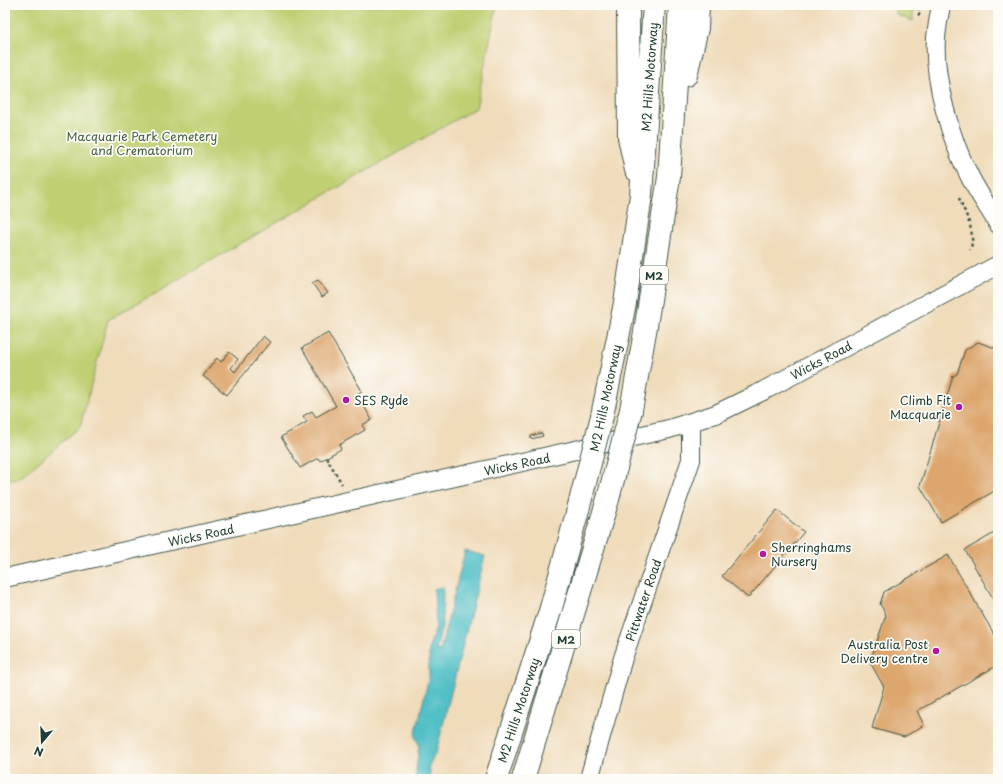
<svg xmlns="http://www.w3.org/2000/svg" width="1003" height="784" viewBox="0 0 1003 784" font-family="'Playpen Sans',sans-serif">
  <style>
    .green { fill: #c0cf72; stroke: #708653 }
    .water { fill: #51bfc6; stroke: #387e7d }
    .building { fill: #dda66d }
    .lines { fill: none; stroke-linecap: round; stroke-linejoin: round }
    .minor-casing { stroke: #3e5548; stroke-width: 20 }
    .highway-casing { stroke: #3e5548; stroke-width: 24 }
    .path { stroke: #3e5548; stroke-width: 2.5; stroke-dasharray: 3 3; stroke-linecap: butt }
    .minor { stroke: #fff; stroke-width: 18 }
    .highway { stroke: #fff; stroke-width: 22 }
    .highway-bridge-casing { stroke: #3e5548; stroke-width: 24; stroke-linecap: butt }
    .highway-bridge { stroke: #fff; stroke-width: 22 }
    .poi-dot { fill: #b5179e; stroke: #fdfcf7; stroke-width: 1.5 }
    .labels { text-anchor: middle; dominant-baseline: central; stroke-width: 3.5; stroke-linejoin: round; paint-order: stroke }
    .shield { fill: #fdfcf7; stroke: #62766e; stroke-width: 1 }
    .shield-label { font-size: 11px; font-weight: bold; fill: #1f3d34 }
    .street-label { font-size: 12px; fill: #1f3d34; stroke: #fdfcf7 }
    .park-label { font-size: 12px; fill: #476244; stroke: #fdfcf7 }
    .poi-label { font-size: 12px; fill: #1f3d34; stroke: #fdfcf7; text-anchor: start }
  </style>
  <rect width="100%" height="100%" fill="#fdfcf7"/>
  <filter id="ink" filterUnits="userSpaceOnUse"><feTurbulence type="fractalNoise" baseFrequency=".025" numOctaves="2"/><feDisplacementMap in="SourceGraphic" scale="8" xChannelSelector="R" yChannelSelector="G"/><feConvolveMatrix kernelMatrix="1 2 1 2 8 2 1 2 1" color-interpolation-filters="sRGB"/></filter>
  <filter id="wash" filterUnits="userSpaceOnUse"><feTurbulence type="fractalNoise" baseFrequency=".012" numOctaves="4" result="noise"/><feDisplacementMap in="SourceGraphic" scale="16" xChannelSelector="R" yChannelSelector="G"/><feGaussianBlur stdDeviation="0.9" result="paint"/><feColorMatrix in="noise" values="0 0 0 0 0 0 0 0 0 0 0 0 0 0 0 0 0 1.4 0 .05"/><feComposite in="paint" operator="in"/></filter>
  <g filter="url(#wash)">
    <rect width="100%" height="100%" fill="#f0dcbb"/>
    <path class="green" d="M5 5H497L476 108 108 320 80 427 21 477 5 483Z
      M896 5H913V21L896 15Z"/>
    <path class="water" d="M465 551 485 556 436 753 429 765 430 772 429 779H415L419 745 415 736 429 676V648L436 627 434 589 443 587 442 626 436 650 440 651Z"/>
    <g id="blocks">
      <path class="building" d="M318 280 328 293 322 297 312 283Z
        M328 333 362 391 357 394 372 420 362 425 365 430 339 445 341 449 320 461 318 458 300 468 281 437 307 422 303 416 312 411 316 417 336 406 302 348Z
        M263 336 270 342 227 395 203 376 217 358 221 362 229 352 238 359 231 368 235 372Z
        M978 342 995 348 998 353V489L941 522 920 486 953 376 957 374 965 350Z
        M542 433 543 436 531 439V436Z
        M777 510 804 532 748 598 722 576Z
        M998 531V607L965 550Z
        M948 555 998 641V665L917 711 924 725 904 737 872 728 884 687 870 662 886 615 880 604 884 592Z"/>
    </g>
  </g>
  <g filter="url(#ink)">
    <use href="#blocks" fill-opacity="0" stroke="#3e5548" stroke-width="1"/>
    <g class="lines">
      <defs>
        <path id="minor" d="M941 5C939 16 937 27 936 38 933 79 951 141 970 177 978 193 989 208 998 224
          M5 578 669 429 716 414 763 391 998 265
          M589 779 623 658 691 460V422"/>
        <path id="highway" d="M628 5 629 137 636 170
          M686 75 697 28 698 5
          M631 410 645 332 669 177 680 5
          M602 416 625 303 641 195 654 5
          M496 779 551 608 579 506
          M523 779 608 499"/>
      </defs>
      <use href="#minor" class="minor-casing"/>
      <use href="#highway" class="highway-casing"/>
      <path class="path" d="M919 16V5
        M959 198C965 213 977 234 970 250
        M326 457 342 484"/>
      <use href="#minor" class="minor"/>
      <use href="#highway" class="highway"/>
      <defs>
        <path id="highway-bridge" d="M608 499 631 410
          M579 506 602 416"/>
      </defs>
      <use href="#highway-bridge" class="highway-bridge-casing"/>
      <use href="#highway-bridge" class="highway-bridge"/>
    </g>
  </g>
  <g class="poi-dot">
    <circle cx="346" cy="400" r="4"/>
    <circle cx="959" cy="407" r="4"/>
    <circle cx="763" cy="554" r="4"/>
    <circle cx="936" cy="651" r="4"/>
  </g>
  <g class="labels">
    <g class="shield">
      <rect x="640" y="266" width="28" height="18" rx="3"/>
      <rect x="552" y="630" width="28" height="18" rx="3"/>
    </g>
    <g class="shield-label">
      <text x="654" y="275">M2</text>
      <text x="566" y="639">M2</text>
    </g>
    <g class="street-label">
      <text transform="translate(649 77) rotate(-86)">M2 Hills Motorway</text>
      <text transform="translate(821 360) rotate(-28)">Wicks Road</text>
      <text transform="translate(605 398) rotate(-78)">M2 Hills Motorway</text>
      <text transform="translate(517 464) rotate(-12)">Wicks Road</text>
      <text transform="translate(201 535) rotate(-12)">Wicks Road</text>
      <text transform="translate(643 600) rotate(-71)">Pittwater Road</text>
      <text transform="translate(518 710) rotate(-72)">M2 Hills Motorway</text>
    </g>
    <g class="park-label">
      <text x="142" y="136">Macquarie Park Cemetery<tspan x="142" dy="14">and Crematorium</tspan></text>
    </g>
    <g class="poi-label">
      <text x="354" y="400">SES Ryde</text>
      <text x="951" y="400" text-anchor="end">Climb Fit<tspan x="951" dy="14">Macquarie</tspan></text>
      <text x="771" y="547">Sherringhams<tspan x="771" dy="14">Nursery</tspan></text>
      <text x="928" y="644" text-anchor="end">Australia Post<tspan x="928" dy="14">Delivery centre</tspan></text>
    </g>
  </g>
  <rect width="1003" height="784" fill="none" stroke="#fdfcf7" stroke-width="20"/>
  <g transform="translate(42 742) rotate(199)" stroke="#fdfcf7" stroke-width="3" paint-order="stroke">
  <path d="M0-3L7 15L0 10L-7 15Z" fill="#1f3d34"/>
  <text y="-6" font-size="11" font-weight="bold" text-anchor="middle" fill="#1f3d34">N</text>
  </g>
</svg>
